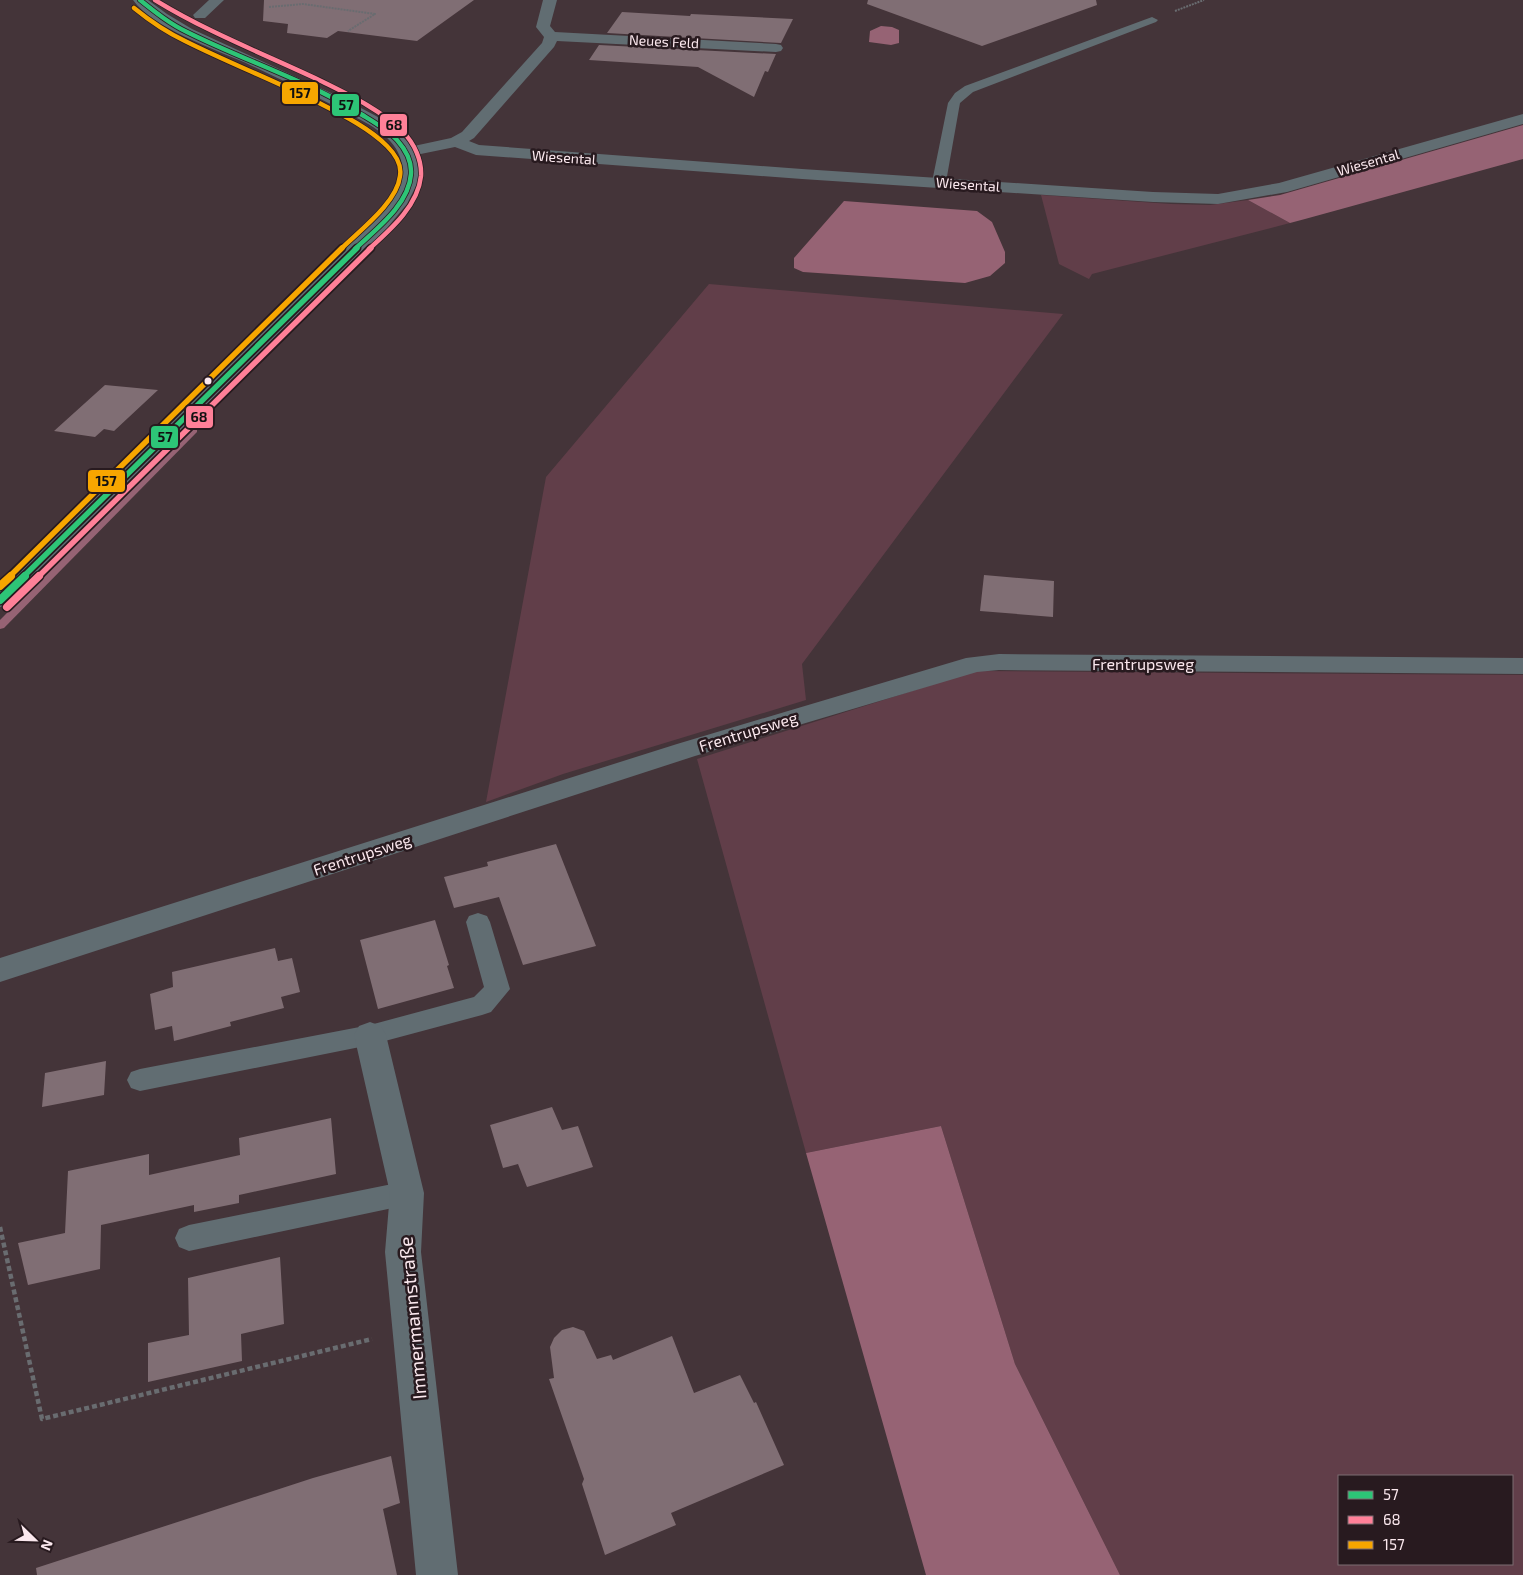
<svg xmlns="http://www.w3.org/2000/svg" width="1523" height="1575" viewBox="0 0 1523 1575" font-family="'Exo 2',sans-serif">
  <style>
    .green { fill: #613e49; fill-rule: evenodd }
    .water { fill: #966374 }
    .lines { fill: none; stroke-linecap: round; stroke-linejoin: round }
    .stream { fill: #966374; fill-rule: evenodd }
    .building { fill: #806e74 }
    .path-far1 { stroke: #696c70; stroke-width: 2; stroke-dasharray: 2 1; stroke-linecap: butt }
    .path { stroke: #696c70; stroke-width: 4.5; stroke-dasharray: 5 3; stroke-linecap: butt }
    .lane { fill: #616d72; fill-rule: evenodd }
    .street { fill: #616d72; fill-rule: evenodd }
    .secondary { fill: #5f7076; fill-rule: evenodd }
    .bus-1-far2-casing { stroke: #281a1f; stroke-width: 6 }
    .bus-1-far1-casing { stroke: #281a1f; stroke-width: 9 }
    .bus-1-casing { stroke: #281a1f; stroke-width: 11 }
    .bus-2-far2-casing { stroke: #281a1f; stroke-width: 6 }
    .bus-2-far1-casing { stroke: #281a1f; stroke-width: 9 }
    .bus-2-casing { stroke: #281a1f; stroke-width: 11 }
    .bus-3-far2-casing { stroke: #281a1f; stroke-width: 6 }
    .bus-3-far1-casing { stroke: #281a1f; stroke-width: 9 }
    .bus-3-casing { stroke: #281a1f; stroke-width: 11 }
    .bus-1-far2 { stroke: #2dc577; stroke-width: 4.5 }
    .bus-1-far1 { stroke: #2dc577; stroke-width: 5.5 }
    .bus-1 { stroke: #2dc577; stroke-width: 8 }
    .bus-2-far2 { stroke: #ff8098; stroke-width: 4.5 }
    .bus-2-far1 { stroke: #ff8098; stroke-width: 5.5 }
    .bus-2 { stroke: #ff8098; stroke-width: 8 }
    .bus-3-far2 { stroke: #f7a600; stroke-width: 4.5 }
    .bus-3-far1 { stroke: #f7a600; stroke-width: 5.5 }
    .bus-3 { stroke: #f7a600; stroke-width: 8 }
    .bus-dot { fill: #fbe8ee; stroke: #281a1f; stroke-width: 2 }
    .labels { text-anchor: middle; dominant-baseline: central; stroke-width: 5; stroke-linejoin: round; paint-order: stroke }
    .far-street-label { font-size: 14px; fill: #fbe8ee; stroke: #281a1f }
    .street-label { font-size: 16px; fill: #fbe8ee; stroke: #281a1f }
    .near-street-label { font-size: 19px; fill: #fbe8ee; stroke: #281a1f }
    .line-badge { stroke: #281a1f; stroke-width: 2 }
    .pale-badge-label { font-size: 14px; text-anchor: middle; font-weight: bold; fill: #111 }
  </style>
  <rect width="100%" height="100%" fill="#443439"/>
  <path class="green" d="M1041 195 1171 204 1210 205 1248 200 1290 223 1092 274 1089 279 1059 264Z
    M709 284 1063 314 802 664 806 700 563 774 486 802 546 477Z
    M975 671 1523 675V1575H1120L1015 1364 941 1126 806 1153 697 759ZM1339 1476H1512V1564H1339Z"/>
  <path class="water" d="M881 26 892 27 899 30V43L891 45 869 42 870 31Z
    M1523 125V159L1305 219 1290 223 1248 200 1280 195Z
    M844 201 977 211 992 222 1005 252V263L990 276 965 283 803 272 794 268V258Z
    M941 1126 1015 1364 1120 1575H926L806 1153Z"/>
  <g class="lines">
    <path class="stream" d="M194 427 197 428V432L4 628 0 629V620L191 428Z"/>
  </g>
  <path class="building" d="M264 0H474L417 41 338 31 327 38 287 33 288 24 263 21Z
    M868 0H1096L1097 5 982 46 867 4Z
    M622 12 690 16 691 14 793 19 781 43 607 33Z
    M599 45 776 54 768 72 765 71 754 97 698 67 589 60Z
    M105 385 158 390 114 431 104 429 95 437 54 431Z
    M984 575 1054 581 1053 617 980 611Z
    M556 844 596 946 523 965 499 897 454 908 444 877 488 866 487 862Z
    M435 920 449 965 447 966 454 988 378 1009 360 940Z
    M275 948 278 961 292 958 300 992 281 997 284 1008 230 1022 231 1026 174 1041 172 1026 155 1030 150 994 173 987 172 972Z
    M106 1061 104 1095 42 1107 45 1073Z
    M552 1107 562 1130 578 1126 593 1167 527 1187 518 1164 503 1168 490 1125Z
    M331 1118 336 1174 239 1195V1203L194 1212V1205L101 1225 100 1269 28 1285 18 1243 65 1233 68 1171 149 1154V1175L240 1155 239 1138Z
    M280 1257 284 1324 241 1334 242 1361 148 1382V1343L189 1335 188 1278Z
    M573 1327 584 1331 597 1359 611 1355 613 1360 672 1336 694 1393 740 1375 754 1403 756 1402 784 1465 671 1513 676 1525 605 1555 582 1484 584 1479 549 1379 554 1378 550 1347 554 1338 562 1330Z
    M391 1456 400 1503 383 1509 397 1575H37L36 1568 313 1478Z"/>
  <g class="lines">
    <path class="path-far1" d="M269 7 303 4 375 14 348 31
      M1175 11 1204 0"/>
    <path class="path" d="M0 1227 42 1419 372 1339"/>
    <path class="lane" d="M1152 17 1158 20 1156 22 973 92 960 103 946 182 944 185H934L932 182 948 103 955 93 965 86Z
      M478 913 487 916 490 922 510 989 491 1012 482 1015 370 1045 140 1091 131 1088 127 1080 131 1072 140 1069 370 1025 474 997 484 987 466 922 469 916Z
      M407 1181 417 1184 421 1193 417 1202 407 1205 189 1251 179 1247 175 1238 179 1229 189 1225Z"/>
    <path class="street" d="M209 0H224L205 18H195L193 15Z
      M543 0H557L550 26 555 32 776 44 781 45 783 48 781 51 776 52 557 41 554 47 474 138 469 141 479 145 802 169 1153 192 1218 194 1279 183 1523 114V124L1287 192 1218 204 1153 202 802 179 476 155 455 147 406 157 400 155 398 152 400 149 451 138 462 132 542 43 544 37 536 27Z
      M999 654 1523 658V674L999 670 977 672 695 756 0 982V958L677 744 966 658Z
      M370 1022 381 1026 386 1035 424 1193 421 1252 458 1575H416L385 1252 390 1193 354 1035 359 1026Z"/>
    <path class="secondary" d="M133 0H148L167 14 192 29 344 99 376 116 397 131 407 141 417 157 419 171V180L407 204 387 228 9 605 0 607V586L375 220C391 203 409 183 400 157 392 134 365 122 345 112 313 94 279 79 246 63 214 49 153 28 133 0Z"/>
    <defs>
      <path id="bus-1-far2" d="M140 0C155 12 170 24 187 32 243 60 303 79 356 111 370 120 386 128 397 140 405 149 412 161 411 174 409 205 375 230 355 249"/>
      <path id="bus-1-far1" d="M23 577 357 248"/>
      <path id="bus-1" d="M0 600 25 576"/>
      <path id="bus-2-far2" d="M155 0C207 32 264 54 319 80 347 94 380 109 403 132 414 143 422 160 421 176 418 206 390 230 369 249"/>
      <path id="bus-2-far1" d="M38 577 371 248"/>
      <path id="bus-2" d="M7 607 39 576"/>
      <path id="bus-3-far2" d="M134 8C150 21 166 32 185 41 231 64 278 82 323 105 345 116 370 129 387 146 395 154 402 165 400 176 397 203 359 231 341 249"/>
      <path id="bus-3-far1" d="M9 577 342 248"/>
      <path id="bus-3" d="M0 586 11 576"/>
    </defs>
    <use href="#bus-1-far2" class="bus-1-far2-casing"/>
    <use href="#bus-1-far1" class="bus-1-far1-casing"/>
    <use href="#bus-1" class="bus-1-casing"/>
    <use href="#bus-2-far2" class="bus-2-far2-casing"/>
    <use href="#bus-2-far1" class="bus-2-far1-casing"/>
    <use href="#bus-2" class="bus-2-casing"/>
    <use href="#bus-3-far2" class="bus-3-far2-casing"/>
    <use href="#bus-3-far1" class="bus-3-far1-casing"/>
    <use href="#bus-3" class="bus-3-casing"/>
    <use href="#bus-1-far2" class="bus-1-far2"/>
    <use href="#bus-1-far1" class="bus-1-far1"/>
    <use href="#bus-1" class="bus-1"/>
    <use href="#bus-2-far2" class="bus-2-far2"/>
    <use href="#bus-2-far1" class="bus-2-far1"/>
    <use href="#bus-2" class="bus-2"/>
    <use href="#bus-3-far2" class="bus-3-far2"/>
    <use href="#bus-3-far1" class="bus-3-far1"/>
    <use href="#bus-3" class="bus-3"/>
  </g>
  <circle class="bus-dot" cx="208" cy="381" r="4.5"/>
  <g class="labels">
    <g class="far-street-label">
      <text transform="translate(664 41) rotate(3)">Neues Feld</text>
      <text transform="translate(564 157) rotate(4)">Wiesental</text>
      <text transform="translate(1368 162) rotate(-16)">Wiesental</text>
      <text transform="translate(968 184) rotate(4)">Wiesental</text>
    </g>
    <g class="street-label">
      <text x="1143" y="663">Frentrupsweg</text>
      <text transform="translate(748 731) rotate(-17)">Frentrupsweg</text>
      <text transform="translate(362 854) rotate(-18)">Frentrupsweg</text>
    </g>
    <g class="near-street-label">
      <text transform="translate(412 1318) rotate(-95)">Immermannstraße</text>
    </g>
  </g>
  <g class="line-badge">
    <rect x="281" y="81" width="38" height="24" rx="5" fill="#f7a600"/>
    <rect x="331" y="93" width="29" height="24" rx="5" fill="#2dc577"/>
    <rect x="379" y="113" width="29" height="24" rx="5" fill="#ff8098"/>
    <rect x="185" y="405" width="29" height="24" rx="5" fill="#ff8098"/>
    <rect x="150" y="425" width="29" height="24" rx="5" fill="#2dc577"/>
    <rect x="87" y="469" width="39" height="24" rx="5" fill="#f7a600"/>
  </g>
  <g class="pale-badge-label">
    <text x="300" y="98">157</text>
    <text x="346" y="110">57</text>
    <text x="394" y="130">68</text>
    <text x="199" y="422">68</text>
    <text x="165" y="442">57</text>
    <text x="106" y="486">157</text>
  </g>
  <rect x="1338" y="1475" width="175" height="90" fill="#281a1f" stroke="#7c6c72"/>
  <rect x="1348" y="1491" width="25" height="8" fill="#2dc577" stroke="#7c6c72"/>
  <text x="1383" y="1500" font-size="15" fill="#fbe8ee">57</text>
  <rect x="1348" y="1516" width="25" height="8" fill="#ff8098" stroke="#7c6c72"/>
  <text x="1383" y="1525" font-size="15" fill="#fbe8ee">68</text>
  <rect x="1348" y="1541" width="25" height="8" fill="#f7a600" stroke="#7c6c72"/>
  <text x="1383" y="1550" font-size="15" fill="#fbe8ee">157</text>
  <g transform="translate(35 1540) rotate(113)" stroke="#281a1f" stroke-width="4" paint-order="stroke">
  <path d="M0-4L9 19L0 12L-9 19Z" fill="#fbe8ee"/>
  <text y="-8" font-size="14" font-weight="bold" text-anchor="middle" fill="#fbe8ee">N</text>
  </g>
</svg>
